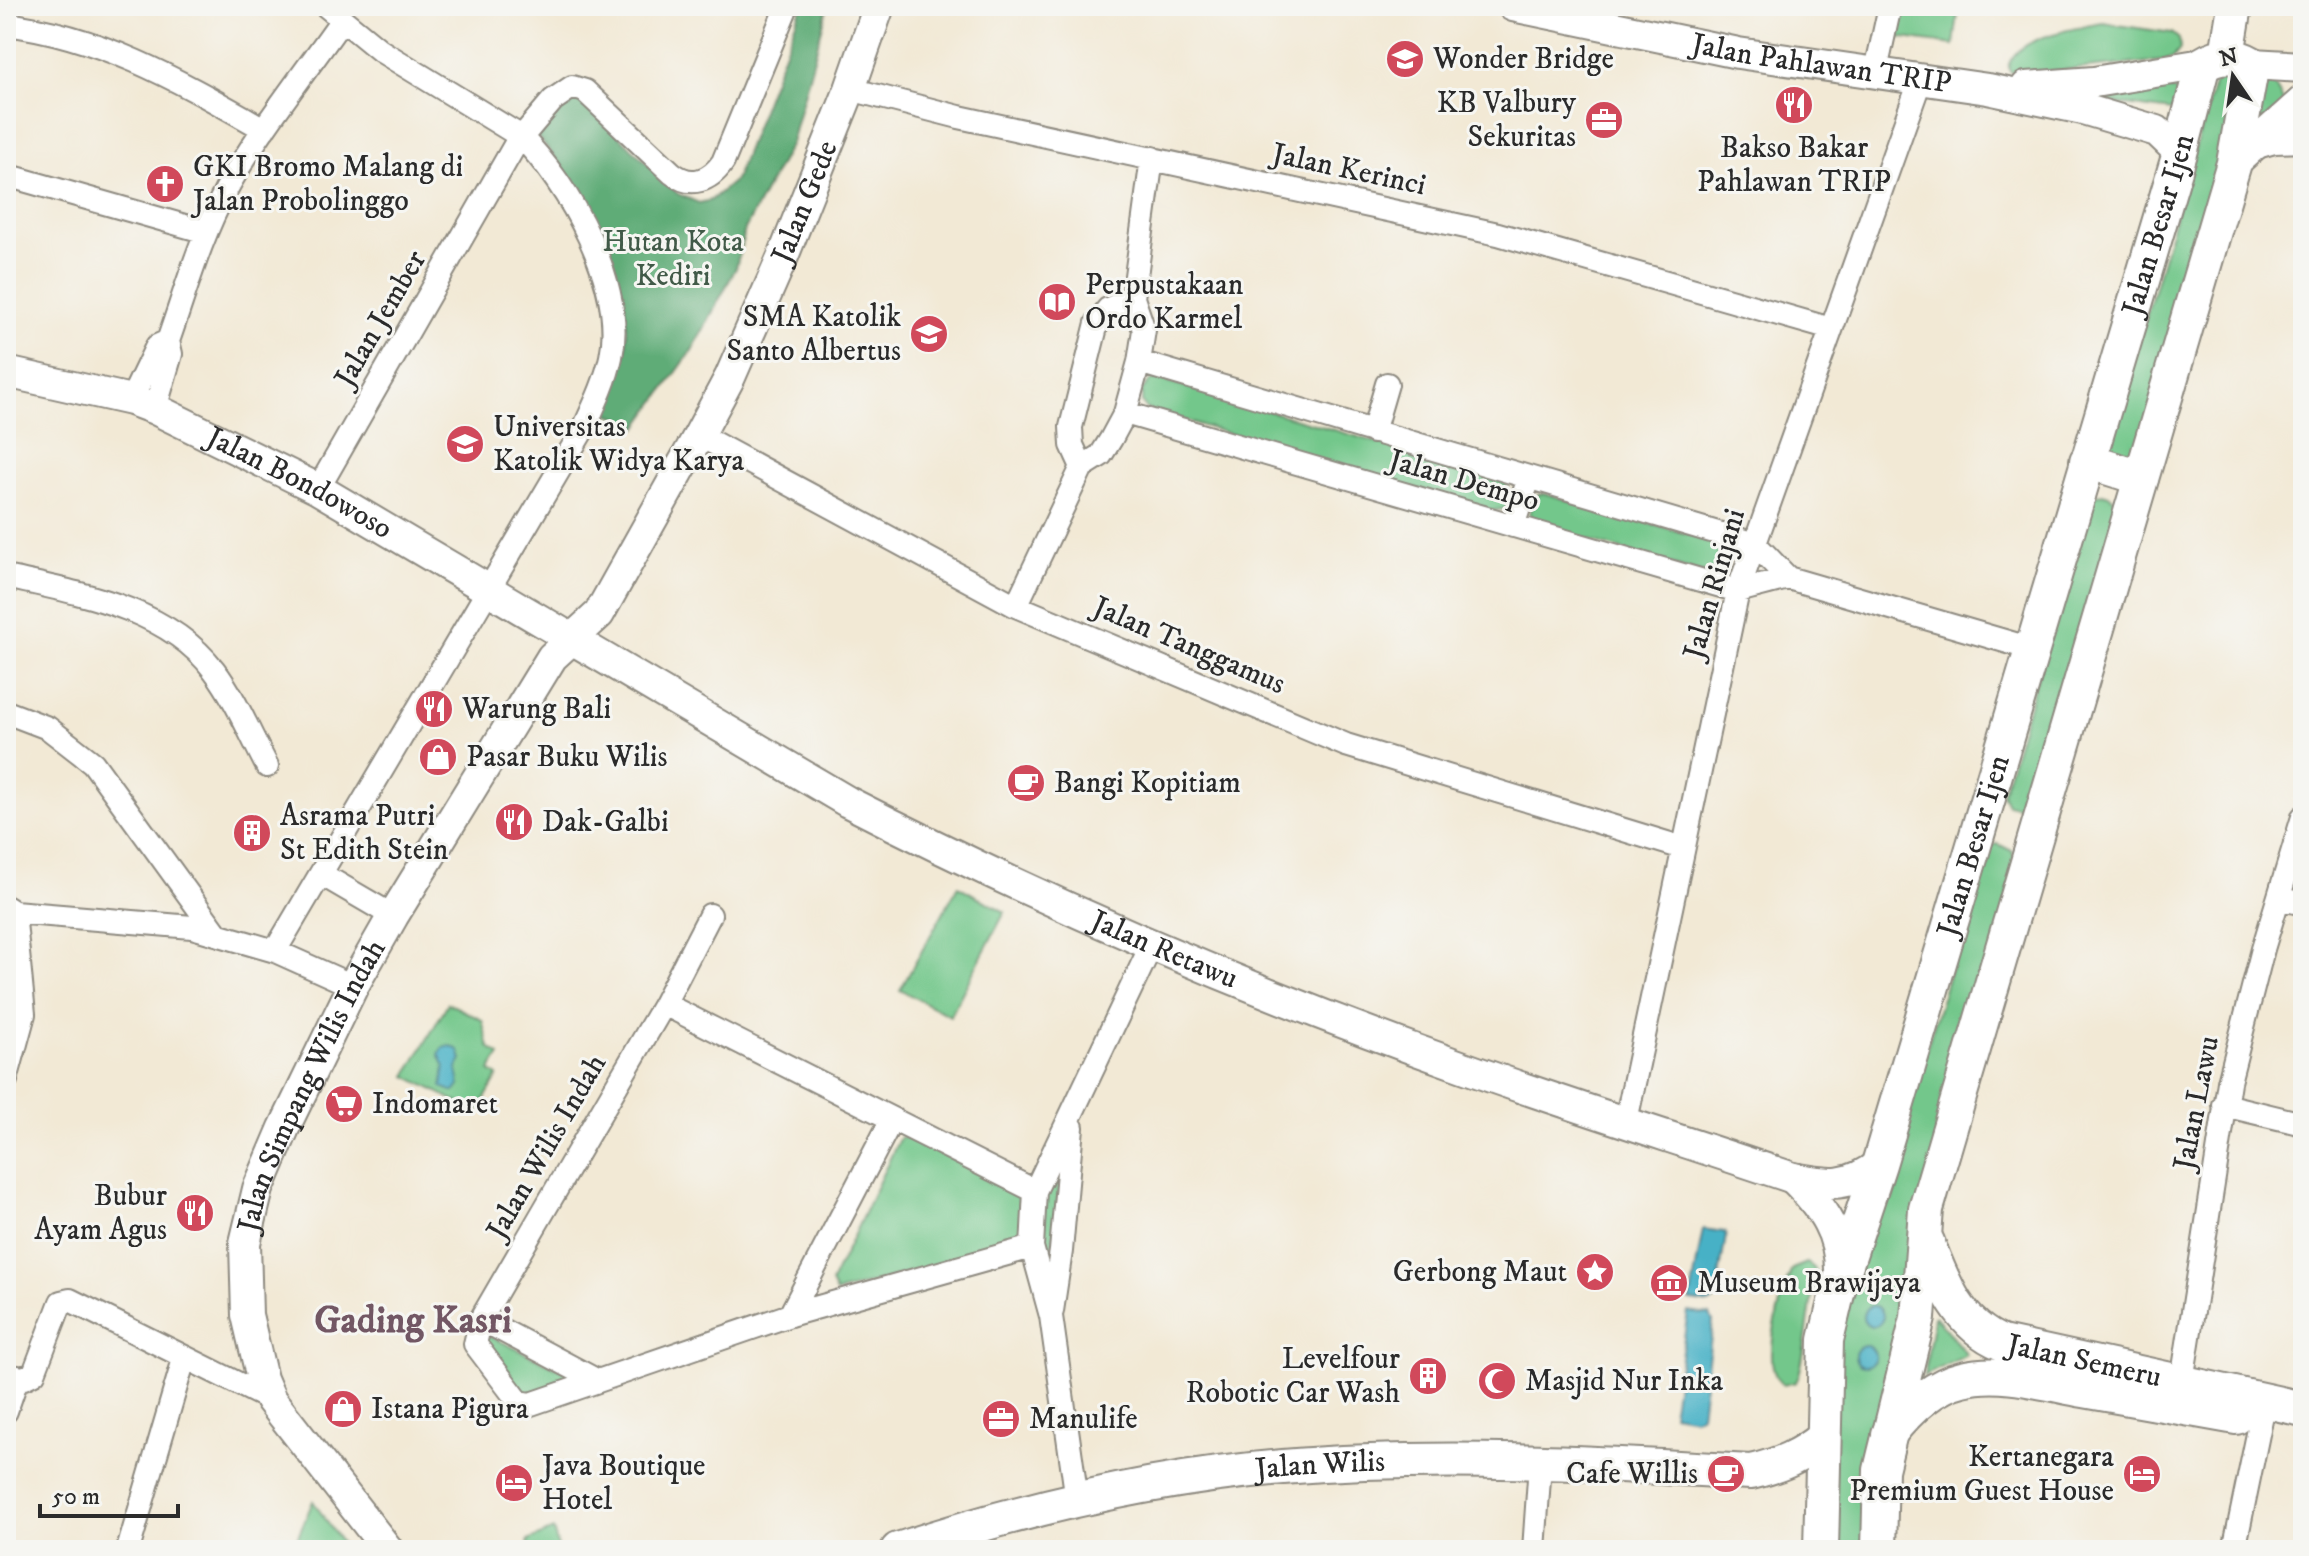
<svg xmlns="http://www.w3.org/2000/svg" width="2309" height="1556" viewBox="0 0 2309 1556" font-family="'IM FELL DW Pica',serif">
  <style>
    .green { fill: #73c78b; stroke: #4f795b; stroke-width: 2 }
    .forest { fill: #5eac77; stroke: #446c51; stroke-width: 2 }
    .water { fill: #47b1c6; stroke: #396e78; stroke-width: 2 }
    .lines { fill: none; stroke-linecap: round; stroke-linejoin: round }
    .minor-casing { stroke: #8e8a80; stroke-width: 26 }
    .tertiary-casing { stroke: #8e8a80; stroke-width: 30 }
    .secondary-casing { stroke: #8e8a80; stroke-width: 34 }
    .primary-casing { stroke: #8e8a80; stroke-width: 38 }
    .minor { stroke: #fff; stroke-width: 22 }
    .tertiary { stroke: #fff; stroke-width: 26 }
    .secondary { stroke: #fff; stroke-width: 30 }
    .primary { stroke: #fff; stroke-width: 34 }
    .labels { text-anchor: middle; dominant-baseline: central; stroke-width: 6; stroke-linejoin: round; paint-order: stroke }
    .poi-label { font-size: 30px; fill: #2b2b2b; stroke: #f6f6f2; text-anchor: start }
    .street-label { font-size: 30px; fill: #2b2b2b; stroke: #f6f6f2 }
    .park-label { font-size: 30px; fill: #415a48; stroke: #f6f6f2 }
    .district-label { font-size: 38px; font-weight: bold; fill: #725764; stroke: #f6f6f2 }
  </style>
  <rect width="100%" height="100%" fill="#f6f6f2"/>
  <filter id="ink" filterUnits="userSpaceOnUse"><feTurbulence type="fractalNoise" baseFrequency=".0125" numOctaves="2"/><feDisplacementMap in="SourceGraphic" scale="16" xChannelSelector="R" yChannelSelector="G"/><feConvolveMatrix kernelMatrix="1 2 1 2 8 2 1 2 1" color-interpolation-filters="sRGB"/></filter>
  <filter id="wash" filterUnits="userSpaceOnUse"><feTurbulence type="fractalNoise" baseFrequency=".006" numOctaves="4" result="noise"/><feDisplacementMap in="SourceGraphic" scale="32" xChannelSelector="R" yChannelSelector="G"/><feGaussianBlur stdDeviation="1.8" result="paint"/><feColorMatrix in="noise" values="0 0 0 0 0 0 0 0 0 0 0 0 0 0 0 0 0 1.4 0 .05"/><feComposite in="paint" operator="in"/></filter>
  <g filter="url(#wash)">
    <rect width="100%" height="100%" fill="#f2e9d5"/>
    <path class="green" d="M1901 6H1959L1954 45 1896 37Z
      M2103 23 2172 33 2179 39 2180 49 2173 58 2162 61 2031 73 2011 72 2008 68C2013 37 2077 28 2103 23Z
      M2216 77 2234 83 2226 164 2136 453 2120 455 2108 447Z
      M2269 77 2285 104 2256 128 2259 81Z
      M2166 86 2179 93 2172 111 2072 98Z
      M1159 379 1503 479C1510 491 1513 498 1504 509L1490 511 1146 409 1142 403V390L1150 381Z
      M1543 493 1713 541C1722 551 1719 561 1711 571L1700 573 1539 526 1529 513 1537 495Z
      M2107 494 2120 503 2032 804 2025 808 2007 804 2002 794 2092 495Z
      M1998 844 2012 851 2015 861 1870 1550H1827L1832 1360 1988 846Z
      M958 886 1005 912 950 1016 900 990Z
      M448 1003 482 1020 489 1047 500 1055 490 1071 498 1076 477 1112 406 1076Z
      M900 1137 908 1138C934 1150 996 1175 1015 1191 1031 1204 1025 1227 1017 1243L836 1293 831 1283Z
      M1060 1180 1051 1257C1037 1233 1036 1198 1060 1180Z
      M1807 1263 1814 1268C1819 1277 1816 1283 1813 1292 1809 1311 1803 1373 1796 1382L1783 1385C1758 1367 1782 1293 1792 1269Z
      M1935 1316 1967 1355 1924 1376 1934 1317Z
      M487 1336 491 1337 577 1377 527 1398 484 1345Z
      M313 1501 346 1550H292Z
      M553 1530 559 1550H530L528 1541Z"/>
    <path class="forest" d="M802 6H828L791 143 745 229 736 268 693 349 637 428 602 410C611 393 620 372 625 353 638 290 580 179 536 136L575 97 592 109 678 194 699 203 711 200 735 180Z"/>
    <path class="water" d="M451 1046 459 1050 462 1060 457 1069 460 1086 454 1092 442 1087 445 1067 439 1054 442 1048Z
      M1703 1229 1724 1232 1726 1236 1715 1300 1709 1304 1690 1301Z
      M1863 1316a10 10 0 1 1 20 0a10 10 0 1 1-20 0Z
      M1688 1312 1710 1315 1713 1322 1701 1414 1695 1418 1672 1414Z
      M1855 1356a10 10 0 1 1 20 0a10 10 0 1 1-20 0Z"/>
  </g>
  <g filter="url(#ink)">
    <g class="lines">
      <defs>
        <path id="minor" d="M6 24C103 36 181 82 264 129
          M1875 75 1890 6
          M850 89 959 117 1498 234 1831 329
          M6 175 206 232
          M168 341C186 290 200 238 226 190 258 131 302 77 341 21
          M1139 362 1755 544 1788 578 2032 649
          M131 400 157 346 168 341 171 354 155 409
          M1125 413 1738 591 1788 578
          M1373 432 1387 384
          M699 435 1016 606 1346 745 1683 848
          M1082 467 1072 445 1071 427 1097 323 1108 309 1133 298
          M318 489 515 145 553 100 572 87 585 91 672 173C691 188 710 181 723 162L787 6
          M1513 526 1529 478
          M6 577C78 593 166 607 214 670 236 699 250 734 267 766
          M1016 606 1082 467 1101 455 1111 439 1125 413 1139 362 1144 330 1133 298 1152 158
          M6 712 48 728 93 763 217 934
          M321 874 393 916
          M2279 898 2303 904
          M6 907 14 912 192 927 275 951 353 986
          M275 951 585 426C595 404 606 381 611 357 626 286 569 184 520 136L381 51 326 6
          M664 1004 710 915
          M6 1080 24 1014 14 912
          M2224 1105 2303 1124
          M1626 1121 1738 591 1920 81
          M1032 1247 790 1315 531 1404 519 1402 475 1344 481 1319 664 1004 1035 1191
          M1052 1311 1061 1251 1072 1127
          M790 1315 891 1121
          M481 1319 594 1379
          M6 1375 24 1378 34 1373 61 1302 70 1300 271 1400
          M2180 1394 2229 1082 2263 949 2303 817
          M6 1411 17 1379
          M1077 1500 1051 1316 1032 1247 1035 1191 1152 944
          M128 1550 184 1359
          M1534 1550 1540 1464
          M2234 1550 2265 1400"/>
        <path id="tertiary" d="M2253 146 2274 140 2303 139"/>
        <g id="secondary">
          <path id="s1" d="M1513 6 1738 53 1988 89 2083 109 2157 131 2180 153"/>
          <path d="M2252 64 2303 67"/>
          <path d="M2026 87 2094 82 2203 64"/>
          <path d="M2234 163 2303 101"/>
          <path id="s2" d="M6 372 131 400 155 409 318 489 848 802C1047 904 1255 993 1466 1068 1574 1107 1684 1141 1793 1178 1830 1185 1848 1188 1879 1164"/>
          <path d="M1793 1178C1822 1207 1842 1234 1840 1277"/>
          <path id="s3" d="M388 1550 271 1400 262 1379 247 1315 245 1243 258 1189 284 1128 353 986 393 916 552 657 599 614 699 435 730 377 784 254 850 89 879 6"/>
        </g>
        <g id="primary">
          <path d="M2227 55 2235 6"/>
          <path d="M2087 461 2141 478"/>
          <path id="s4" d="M1927 1242C1943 1283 1958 1325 2002 1343L2303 1409"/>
          <path d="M1889 1434C1907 1411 1932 1386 1962 1379 2001 1369 2045 1383 2084 1390 2135 1399 2186 1408 2236 1417"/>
          <path id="s5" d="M898 1550C1022 1509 1152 1478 1283 1467 1438 1454 1596 1463 1751 1472 1780 1465 1800 1457 1823 1438"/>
          <path id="s6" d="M1821 1550 1826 1340 1839 1285 1879 1164 2180 153 2203 64C2219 54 2235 54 2252 64L2234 163 1926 1209 1918 1318 1881 1470 1879 1550"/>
        </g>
      </defs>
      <use href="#minor" class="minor-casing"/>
      <use href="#tertiary" class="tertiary-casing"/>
      <use href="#secondary" class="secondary-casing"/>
      <use href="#primary" class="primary-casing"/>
      <use href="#minor" class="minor"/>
      <use href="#tertiary" class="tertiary"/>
      <use href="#secondary" class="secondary"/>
      <use href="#primary" class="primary"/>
    </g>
  </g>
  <defs>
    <symbol id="school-disc" viewBox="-11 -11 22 22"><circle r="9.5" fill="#d1495b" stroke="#f6f6f2"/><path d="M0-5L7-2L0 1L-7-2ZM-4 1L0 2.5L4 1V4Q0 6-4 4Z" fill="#fff"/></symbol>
    <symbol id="restaurant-disc" viewBox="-11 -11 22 22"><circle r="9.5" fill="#d1495b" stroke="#f6f6f2"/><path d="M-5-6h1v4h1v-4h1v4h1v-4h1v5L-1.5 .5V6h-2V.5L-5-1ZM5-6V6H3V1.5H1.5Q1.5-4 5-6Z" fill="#fff"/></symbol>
    <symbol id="office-disc" viewBox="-11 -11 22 22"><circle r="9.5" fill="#d1495b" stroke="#f6f6f2"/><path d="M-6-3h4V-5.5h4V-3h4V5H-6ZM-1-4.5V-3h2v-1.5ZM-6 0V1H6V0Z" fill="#fff"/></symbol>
    <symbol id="church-disc" viewBox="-11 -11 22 22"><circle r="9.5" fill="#d1495b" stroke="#f6f6f2"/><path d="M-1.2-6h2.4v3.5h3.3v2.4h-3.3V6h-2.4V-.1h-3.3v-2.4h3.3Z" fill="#fff"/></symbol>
    <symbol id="library-disc" viewBox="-11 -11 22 22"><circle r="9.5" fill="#d1495b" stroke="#f6f6f2"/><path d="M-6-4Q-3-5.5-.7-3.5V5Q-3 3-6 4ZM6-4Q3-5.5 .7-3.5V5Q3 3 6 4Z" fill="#fff"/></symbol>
    <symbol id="university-disc" viewBox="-11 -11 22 22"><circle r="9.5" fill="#d1495b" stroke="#f6f6f2"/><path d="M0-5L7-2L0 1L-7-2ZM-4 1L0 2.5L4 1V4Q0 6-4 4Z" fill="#fff"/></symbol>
    <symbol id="shop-disc" viewBox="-11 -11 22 22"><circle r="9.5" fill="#d1495b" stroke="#f6f6f2"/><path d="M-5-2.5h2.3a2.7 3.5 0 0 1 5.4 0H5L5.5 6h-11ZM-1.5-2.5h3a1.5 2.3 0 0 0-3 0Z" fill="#fff"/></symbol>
    <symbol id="cafe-disc" viewBox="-11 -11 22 22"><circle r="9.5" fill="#d1495b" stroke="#f6f6f2"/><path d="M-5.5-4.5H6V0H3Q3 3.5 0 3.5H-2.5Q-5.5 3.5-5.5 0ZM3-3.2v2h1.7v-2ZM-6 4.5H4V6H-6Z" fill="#fff"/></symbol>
    <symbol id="building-disc" viewBox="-11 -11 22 22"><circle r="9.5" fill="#d1495b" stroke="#f6f6f2"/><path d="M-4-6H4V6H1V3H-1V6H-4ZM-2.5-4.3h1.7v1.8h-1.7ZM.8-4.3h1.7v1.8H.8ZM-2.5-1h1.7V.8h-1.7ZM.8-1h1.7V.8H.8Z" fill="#fff"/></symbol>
    <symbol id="supermarket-disc" viewBox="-11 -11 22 22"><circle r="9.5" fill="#d1495b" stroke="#f6f6f2"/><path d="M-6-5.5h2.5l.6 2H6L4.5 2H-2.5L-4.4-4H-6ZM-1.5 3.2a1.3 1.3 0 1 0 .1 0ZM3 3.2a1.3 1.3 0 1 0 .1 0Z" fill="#fff"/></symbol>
    <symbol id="sight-disc" viewBox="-11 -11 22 22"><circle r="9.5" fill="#d1495b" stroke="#f6f6f2"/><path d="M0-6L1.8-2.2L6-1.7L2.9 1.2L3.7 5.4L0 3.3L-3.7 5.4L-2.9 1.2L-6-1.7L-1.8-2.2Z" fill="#fff"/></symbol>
    <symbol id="museum-disc" viewBox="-11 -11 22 22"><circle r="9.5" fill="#d1495b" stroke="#f6f6f2"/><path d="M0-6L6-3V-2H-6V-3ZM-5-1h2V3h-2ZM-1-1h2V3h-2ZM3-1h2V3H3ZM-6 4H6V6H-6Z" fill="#fff"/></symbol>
    <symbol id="mosque-disc" viewBox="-11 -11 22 22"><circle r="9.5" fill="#d1495b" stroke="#f6f6f2"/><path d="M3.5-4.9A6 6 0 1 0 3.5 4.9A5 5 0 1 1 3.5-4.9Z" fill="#fff"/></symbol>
    <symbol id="hotel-disc" viewBox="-11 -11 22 22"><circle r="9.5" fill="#d1495b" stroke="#f6f6f2"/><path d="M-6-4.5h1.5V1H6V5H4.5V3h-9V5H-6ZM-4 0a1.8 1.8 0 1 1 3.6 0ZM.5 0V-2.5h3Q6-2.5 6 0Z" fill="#fff"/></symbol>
  </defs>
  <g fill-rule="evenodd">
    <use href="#school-disc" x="1383" y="37" width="44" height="44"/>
    <use href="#restaurant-disc" x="1772" y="83" width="44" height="44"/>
    <use href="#office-disc" x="1582" y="98" width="44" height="44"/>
    <use href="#church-disc" x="143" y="162" width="44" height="44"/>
    <use href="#library-disc" x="1035" y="280" width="44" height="44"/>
    <use href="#school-disc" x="907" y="312" width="44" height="44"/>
    <use href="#university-disc" x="443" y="422" width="44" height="44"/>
    <use href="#restaurant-disc" x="412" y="687" width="44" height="44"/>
    <use href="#shop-disc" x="416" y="735" width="44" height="44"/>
    <use href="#cafe-disc" x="1004" y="761" width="44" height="44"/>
    <use href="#restaurant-disc" x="492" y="800" width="44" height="44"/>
    <use href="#building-disc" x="230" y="811" width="44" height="44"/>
    <use href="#supermarket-disc" x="322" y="1082" width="44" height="44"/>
    <use href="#restaurant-disc" x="173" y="1191" width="44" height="44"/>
    <use href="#sight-disc" x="1573" y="1250" width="44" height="44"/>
    <use href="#museum-disc" x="1647" y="1261" width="44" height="44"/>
    <use href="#building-disc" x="1406" y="1354" width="44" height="44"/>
    <use href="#mosque-disc" x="1475" y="1359" width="44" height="44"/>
    <use href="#shop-disc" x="321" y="1387" width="44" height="44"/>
    <use href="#office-disc" x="979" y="1397" width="44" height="44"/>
    <use href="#cafe-disc" x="1704" y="1452" width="44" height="44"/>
    <use href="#hotel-disc" x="2120" y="1452" width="44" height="44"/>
    <use href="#hotel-disc" x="492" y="1461" width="44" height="44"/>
  </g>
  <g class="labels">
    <g class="poi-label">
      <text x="1433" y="59">Wonder Bridge</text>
      <text x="1576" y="103" text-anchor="end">KB Valbury<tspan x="1576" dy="34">Sekuritas</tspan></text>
      <text x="1794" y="148" text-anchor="middle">Bakso Bakar<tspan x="1794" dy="34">Pahlawan TRIP</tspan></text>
      <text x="193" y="167">GKI Bromo Malang di<tspan x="193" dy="34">Jalan Probolinggo</tspan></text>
      <text x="1085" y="285">Perpustakaan<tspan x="1085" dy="34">Ordo Karmel</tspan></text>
      <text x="901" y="317" text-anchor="end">SMA Katolik<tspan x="901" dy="34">Santo Albertus</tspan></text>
      <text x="493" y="427">Universitas<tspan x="493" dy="34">Katolik Widya Karya</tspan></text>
      <text x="462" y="709">Warung Bali</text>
      <text x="466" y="757">Pasar Buku Wilis</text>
      <text x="1054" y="783">Bangi Kopitiam</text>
      <text x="280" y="816">Asrama Putri<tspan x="280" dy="34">St Edith Stein</tspan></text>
      <text x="542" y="822">Dak-Galbi</text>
      <text x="372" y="1104">Indomaret</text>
      <text x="167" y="1196" text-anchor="end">Bubur<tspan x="167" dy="34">Ayam Agus</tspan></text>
      <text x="1567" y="1272" text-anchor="end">Gerbong Maut</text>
      <text x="1697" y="1283">Museum Brawijaya</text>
      <text x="1400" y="1359" text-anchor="end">Levelfour<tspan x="1400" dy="34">Robotic Car Wash</tspan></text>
      <text x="1525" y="1381">Masjid Nur Inka</text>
      <text x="371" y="1409">Istana Pigura</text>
      <text x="1029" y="1419">Manulife</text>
      <text x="2114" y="1457" text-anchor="end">Kertanegara<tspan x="2114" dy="34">Premium Guest House</tspan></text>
      <text x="542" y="1466">Java Boutique<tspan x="542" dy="34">Hotel</tspan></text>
      <text x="1698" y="1474" text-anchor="end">Cafe Willis</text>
    </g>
    <g class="street-label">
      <text stroke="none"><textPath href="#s1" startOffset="314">Jalan Pahlawan TRIP</textPath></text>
      <text transform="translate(1349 170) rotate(12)">Jalan Kerinci</text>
      <text stroke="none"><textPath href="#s3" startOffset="1540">Jalan Gede</textPath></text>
      <text stroke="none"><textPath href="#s6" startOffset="1374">Jalan Besar Ijen</textPath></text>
      <text transform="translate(381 319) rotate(-60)">Jalan Jember</text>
      <text transform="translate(1464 481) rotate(16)">Jalan Dempo</text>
      <text stroke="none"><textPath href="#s2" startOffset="316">Jalan Bondowoso</textPath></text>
      <text transform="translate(1715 584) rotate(-74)">Jalan Rinjani</text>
      <text transform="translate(1189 646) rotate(23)">Jalan Tanggamus</text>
      <text stroke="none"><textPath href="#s6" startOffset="726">Jalan Besar Ijen</textPath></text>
      <text stroke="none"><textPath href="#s2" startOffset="1300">Jalan Retawu</textPath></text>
      <text stroke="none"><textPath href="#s3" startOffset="522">Jalan Simpang Wilis Indah</textPath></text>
      <text transform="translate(2197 1103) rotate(-79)">Jalan Lawu</text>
      <text transform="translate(547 1147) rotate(-60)">Jalan Wilis Indah</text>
      <text stroke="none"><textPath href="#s4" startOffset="214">Jalan Semeru</textPath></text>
      <text stroke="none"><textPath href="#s5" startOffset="432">Jalan Wilis</textPath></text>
    </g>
    <g class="park-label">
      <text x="673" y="242">Hutan Kota<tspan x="673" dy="34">Kediri</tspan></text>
    </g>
    <g class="district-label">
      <text x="413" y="1321">Gading Kasri</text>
    </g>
  </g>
  <rect width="2309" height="1556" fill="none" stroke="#f6f6f2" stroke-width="32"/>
  <g transform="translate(2233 76) rotate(347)" stroke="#f6f6f2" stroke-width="6" paint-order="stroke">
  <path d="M0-6L14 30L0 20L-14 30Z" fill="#2b2b2b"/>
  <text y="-12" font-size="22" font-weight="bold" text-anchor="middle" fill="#2b2b2b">N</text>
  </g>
  <path d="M40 1504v12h138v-12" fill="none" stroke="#2b2b2b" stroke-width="4"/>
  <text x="52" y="1504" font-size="24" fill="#2b2b2b" stroke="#f6f6f2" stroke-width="6" paint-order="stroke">50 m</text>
</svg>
